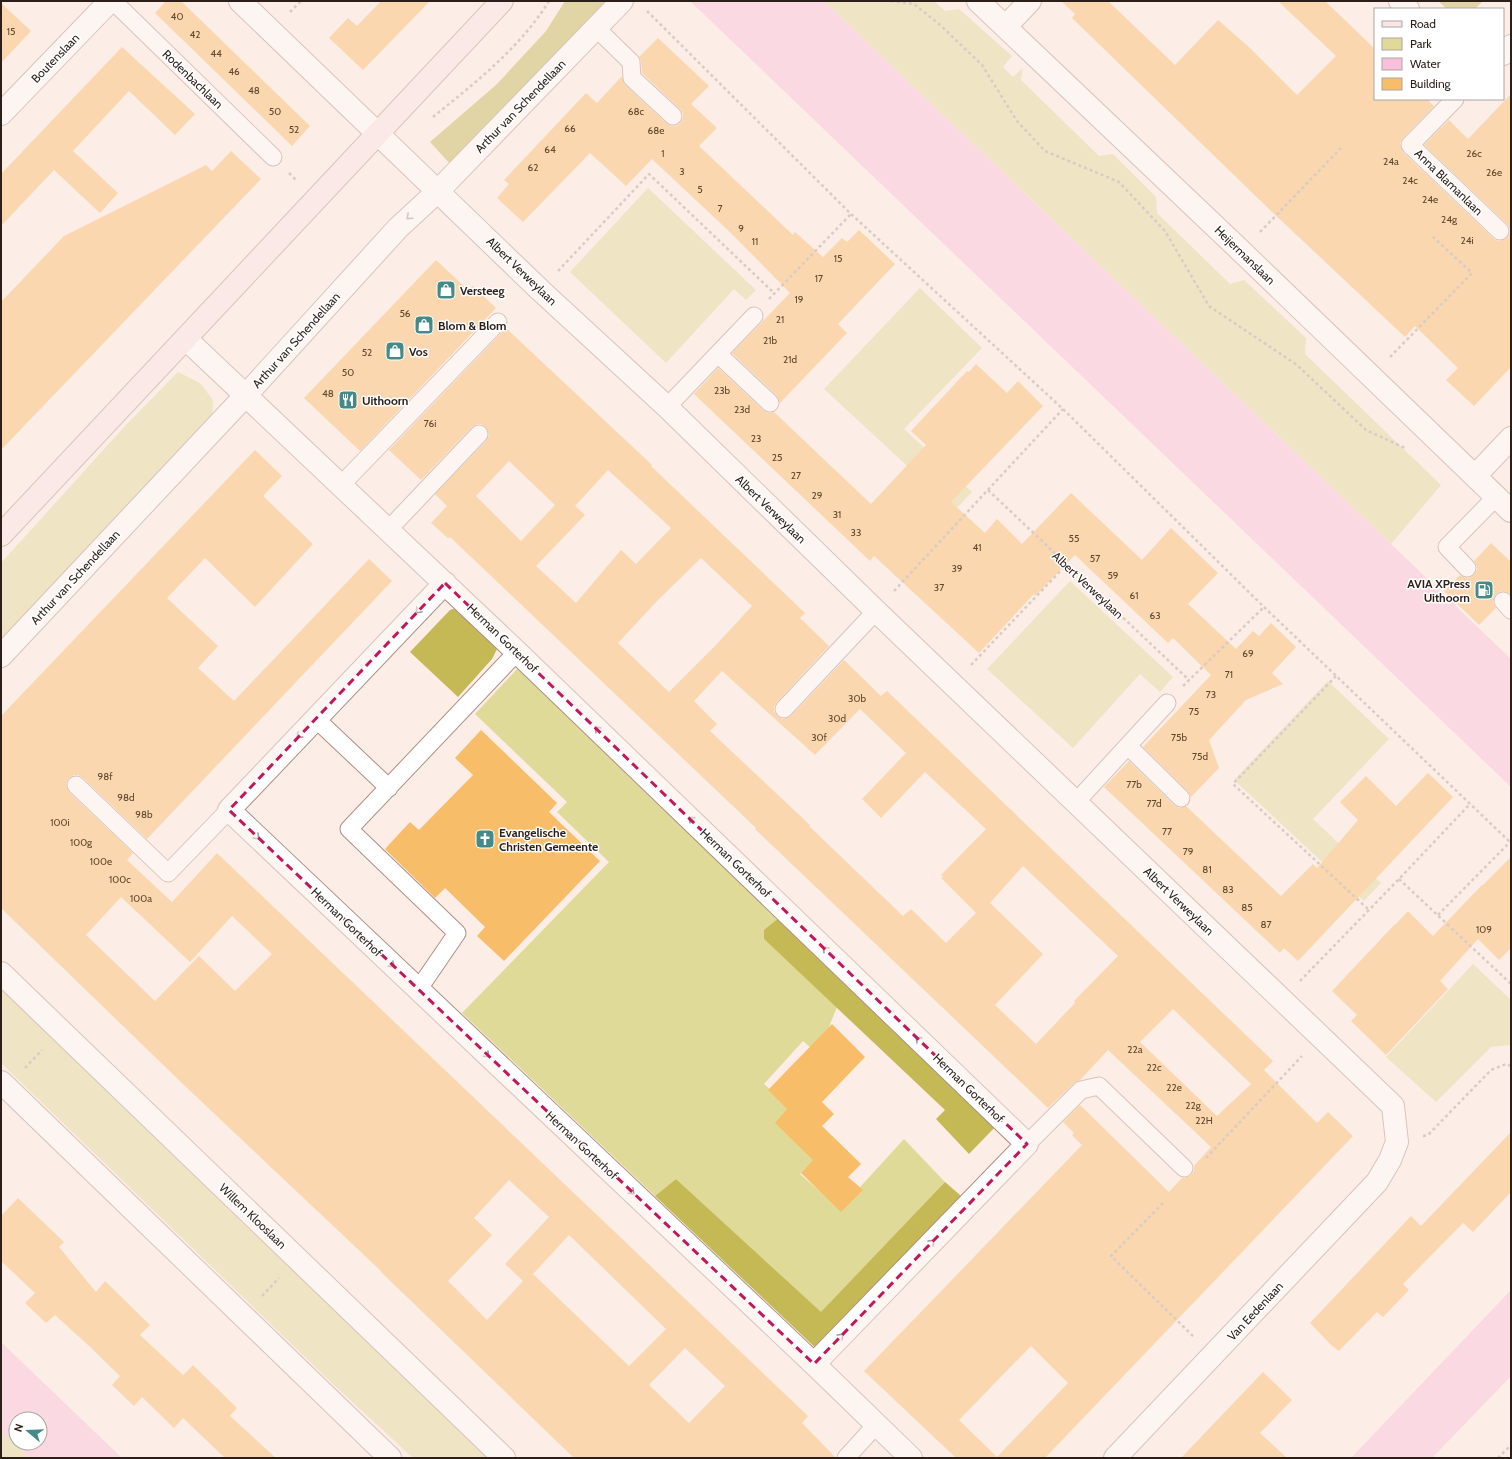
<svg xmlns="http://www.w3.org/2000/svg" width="1512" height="1459" viewBox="0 0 1512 1459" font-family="Cabin,sans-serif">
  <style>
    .green { fill: #e0da99 }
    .forest { fill: #c4b955 }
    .water { fill: #f9c0dc; fill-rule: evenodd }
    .building { fill: #f8bd68; fill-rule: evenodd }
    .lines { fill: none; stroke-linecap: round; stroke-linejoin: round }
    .lane-casing { stroke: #b09082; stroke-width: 19 }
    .street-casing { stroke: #b09082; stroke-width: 24 }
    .secondary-casing { stroke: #b09082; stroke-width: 24 }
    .path { stroke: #b0a29c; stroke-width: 2.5; stroke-dasharray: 3 3; stroke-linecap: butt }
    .lane { stroke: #fff; stroke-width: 17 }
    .street { stroke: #fff; stroke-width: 22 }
    .secondary { stroke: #fbe5e6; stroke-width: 22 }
    .oneway { stroke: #a09a98 }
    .marked { fill: none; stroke: #c2185b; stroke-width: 3; stroke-dasharray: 8 5; stroke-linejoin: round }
    .labels { text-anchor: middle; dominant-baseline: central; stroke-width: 3; stroke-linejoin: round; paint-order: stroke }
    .number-label { font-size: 10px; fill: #5f462d }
    .street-label { font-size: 12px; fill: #2c1f19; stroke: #fff }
    .poi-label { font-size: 12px; font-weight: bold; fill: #2c1f19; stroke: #fff; text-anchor: start }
  </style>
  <rect width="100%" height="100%" fill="#fcede7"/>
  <path class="green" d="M824 1H934L945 11 959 9 1012 56 1003 67 1013 77 1023 68 1021 80 1099 156 1113 154 1156 197 1157 213 1230 284 1244 280 1306 338 1305 354 1441 485 1391 544Z
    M648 188 756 290 746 300 734 289 666 363 570 272Z
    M920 288 982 348 904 429 972 492 955 510 824 389Z
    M178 372 200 383 213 400 212 419 1 640V563L125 426Z
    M1070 581 1173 677 1160 692 1140 674 1073 748 987 669Z
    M518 668 780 917 764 939 837 1007 818 1054 803 1041 764 1084 795 1111 815 1158 800 1174 840 1209 904 1139 945 1182 821 1313 676 1179 655 1196 462 1013 609 862 557 812 567 802 475 714Z
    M1328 681 1389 739 1313 819 1381 883 1364 901 1234 780Z
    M1473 964 1511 1000V1045L1491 1047 1436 1102 1386 1057Z
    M1 987 495 1458H413L335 1386 1 1063Z
    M1 1431 29 1458H1Z"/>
  <path class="forest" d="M565 1H607L451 165 430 142 497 84 546 31Z
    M1438 1H1483L1475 9H1447Z
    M453 609H456L497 649 492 659 458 697 410 652 450 610Z
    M780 917 998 1124 969 1154 936 1119 945 1110 764 939V930Z
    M676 1179 821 1312 945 1182 967 1201 821 1353 655 1196Z"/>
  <path class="water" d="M690 1H824L1511 659V787Z
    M1511 1290V1376L1432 1458H1351Z
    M1 1342 122 1458H29L1 1431ZM16 1419H40V1443H16Z"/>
  <path class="building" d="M166 1H181L310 126 292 146 155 13Z
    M381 1H430L363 70 329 38 348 18 357 26Z
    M1061 1H1108L1175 65 1218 20 1249 47 1297 95 1336 56 1278 1H1325L1375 49V99H1427L1434 106 1403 138 1400 143 1401 148 1403 152 1493 238 1498 241 1503 240 1507 238 1510 233V229L1507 224 1424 145 1449 120 1468 139 1511 94V367L1474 406 1446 380 1458 368 1415 326 1405 337 1270 210 1072 18 1075 14Z
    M1 3 31 31 1 63Z
    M658 38 709 86 691 104 717 128 699 146 773 216 793 235 795 232 823 257 842 238 847 242 859 230 895 264 838 324 847 333 780 403 777 396 732 353 790 293 732 234 652 159 626 186 590 153 523 222 497 198 509 184 504 180 586 93 597 103 622 76 625 85 666 123 671 126H676L680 123 683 118V113L680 109 642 73 641 61 639 57Z
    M122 47 195 114 175 135 129 91 73 151 118 193 100 213 54 170 1 226V174Z
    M231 151 261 179 1 450V302L64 236 206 165 212 171Z
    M436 260 468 290 473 286 496 308 360 451 304 398Z
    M506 328 652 465 651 466 805 613 800 618 829 646 777 702 774 707V712L777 716 782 719 787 718 791 716 844 660 881 696 887 691 1273 1061 1261 1073 1264 1070 1317 1123 1328 1112 1353 1136 1045 1458H956L864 1371 1082 1145 1072 1135 1074 1133 1063 1122 1080 1105 1169 1192 1182 1178 1187 1177 1191 1175 1194 1171V1166L1211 1147 1108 1050 1080 1080 1074 1083 1048 1108 755 829 756 828 489 574 450 537 448 538 431 523 447 506 435 494 486 441 489 436 488 431 486 427 481 424H477L472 427 421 480 389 450ZM509 461 555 505 521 541 476 496ZM608 470 671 528 636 564 621 550 576 603 536 566 585 515 575 506ZM701 558 752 606 716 645 669 692 618 643 657 601ZM722 671 815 755 860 709 906 753 862 799 881 818 925 772 986 829 941 875 943 877 941 878 976 913 946 943 911 909 903 916 809 826 810 825 710 731 717 724 694 701ZM1023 866 1118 956 1074 1001 1075 1003 1036 1044 995 1005 1043 954 990 903ZM1173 1009 1251 1084 1217 1116 1140 1042ZM1031 1346 1068 1383 997 1457 959 1420Z
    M976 364 1007 393 1018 381 1043 406 951 502 985 533 997 519 1022 544 1071 493 1142 560 1171 528 1218 573 1188 604 1236 649 1253 631 1259 636 1271 623 1296 647 1272 673 1283 684 1246 700 1209 740 1219 768 1191 797 1188 791 1143 747 1211 675 1173 638 1168 643 1075 555 1035 596 1034 594 979 653 874 556 870 561 694 394 718 368 763 410 768 413 774 412 871 504 926 445 911 431 967 371 969 372Z
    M255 450 282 476 263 496 313 544 255 607 205 558 167 598 218 646 198 668 234 701 369 559 392 581 147 839 83 778 78 775H74L69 778 66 783 67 788 69 792 133 853 127 860 172 902 217 853 808 1416 802 1423 836 1458H574L381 1272V1271L185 1086 1 908V716ZM121 897 190 962 232 916 272 954 235 991 199 956 155 1001 86 935ZM509 1180 549 1217 505 1264 523 1281 487 1320 448 1281 492 1235 474 1218ZM569 1235 666 1329 629 1366 533 1274ZM685 1348 725 1386 689 1423 649 1385Z
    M1491 543 1511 562V592L1510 594 1501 591 1496 594 1494 598 1493 603 1496 608 1479 625 1444 591 1460 575 1465 578H1469L1474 575 1477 570V566L1474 561Z
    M481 730 557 803 549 812 600 861 504 961 477 936 485 927 445 888 435 898 385 849 410 822 419 830 473 775 455 758Z
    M1129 761 1174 805 1179 808 1186 806 1281 896 1313 864 1317 868 1358 820 1340 802 1366 776 1396 806 1428 773 1453 797 1298 961 1284 948 1280 953 1104 787Z
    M1511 857V948L1499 960 1478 939 1440 981 1448 989 1386 1055 1351 1021 1357 1015 1332 991 1395 924V925L1408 911 1433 936 1482 885H1483Z
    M832 1024 865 1057 822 1102 834 1114 822 1126 861 1164 848 1177 863 1190 841 1212 801 1173 813 1160 775 1123 787 1109 768 1090Z
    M1511 1132V1192L1473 1232 1463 1223 1403 1284 1409 1290 1383 1317 1377 1312 1339 1351 1331 1345 1310 1323 1411 1216 1421 1226Z
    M18 1198 64 1242 59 1247 96 1292 105 1281 150 1325 140 1335 183 1375 193 1365 237 1408 230 1416 276 1458H225L183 1418 174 1428 142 1397 134 1406 112 1385 120 1376 88 1345 55 1315 46 1323 25 1303 35 1293 1 1261V1216Z
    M1263 1372 1292 1400 1260 1433 1287 1458H1181Z"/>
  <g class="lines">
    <defs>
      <path id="lane" d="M113 1 273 157
        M596 28 631 62 632 78 673 116
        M1455 99 1410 145 1500 231
        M718 354 770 403
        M667 407 754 316
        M341 485 498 322
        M388 530 479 434
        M1467 568 1447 547 1496 497
        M1503 601 1511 610
        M784 709 876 611
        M316 719 389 788
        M1128 746 1181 798
        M76 785 168 873 229 810
        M1076 802 1167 703
        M418 990 457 933 349 829 517 652
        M1027 1144 1081 1090 1099 1086 1184 1168
        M846 1458 876 1425"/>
      <path id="street" d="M240 1 540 290 667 407 876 611 1393 1106 1397 1142 1390 1160 1377 1182 1115 1458
        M978 1 1241 251 1511 511
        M1400 1 1408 9
        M1006 26 1030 1
        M1503 54 1511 46
        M1 114 110 1
        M186 339 517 652 1027 1144 814 1364
        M1475 476 1511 438
        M445 583 229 810 814 1364 911 1458
        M1 656 246 395 398 228 438 191 622 1
        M1 973 504 1458
        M1 1082 390 1458"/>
      <path id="secondary" d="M1 535 502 1"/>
    </defs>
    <use href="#lane" class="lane-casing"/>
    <use href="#street" class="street-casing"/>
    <use href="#secondary" class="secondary-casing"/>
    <path class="path" d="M891 1 914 4 939 24 982 65 1017 121 1045 151 1119 182 1165 231 1209 306 1297 365 1366 430 1405 448
      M647 11 851 214 1063 409 1264 607 1511 843
      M290 12 301 1
      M433 117C476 82 520 48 549 1
      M289 173 297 181
      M1260 232 1341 148
      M558 271 649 174 774 293
      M769 299 851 214
      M1390 357 1472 273 1432 236
      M988 490 1189 680
      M894 591 1063 409
      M971 665 1067 564
      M1336 676 1233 784 1369 910
      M1183 686 1264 607
      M1399 879 1511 984
      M1438 915 1510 842
      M1300 981 1399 879 1470 804
      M25 1068 42 1050
      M1423 1136 1428 1135 1491 1070 1506 1064 1511 1066
      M1206 1158 1302 1056
      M1163 1203 1111 1256 1194 1337
      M262 1296 279 1278
      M1498 1458 1511 1445"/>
    <use href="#lane" class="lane"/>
    <use href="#street" class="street"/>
    <use href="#secondary" class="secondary"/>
  </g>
  <defs><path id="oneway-chevron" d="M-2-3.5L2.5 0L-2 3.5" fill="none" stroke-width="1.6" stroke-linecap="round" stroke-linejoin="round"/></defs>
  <g class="oneway">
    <use href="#oneway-chevron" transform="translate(409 217) rotate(138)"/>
    <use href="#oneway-chevron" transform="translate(418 611) rotate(133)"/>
    <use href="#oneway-chevron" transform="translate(597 729) rotate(-136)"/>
    <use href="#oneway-chevron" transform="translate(299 736) rotate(134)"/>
    <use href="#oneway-chevron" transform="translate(691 819) rotate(-136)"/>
    <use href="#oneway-chevron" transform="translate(257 837) rotate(44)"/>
    <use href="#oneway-chevron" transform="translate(825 949) rotate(-136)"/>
    <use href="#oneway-chevron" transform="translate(392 965) rotate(44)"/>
    <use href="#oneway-chevron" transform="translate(918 1039) rotate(-136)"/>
    <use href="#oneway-chevron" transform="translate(487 1055) rotate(43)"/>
    <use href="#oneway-chevron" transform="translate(632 1192) rotate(43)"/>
    <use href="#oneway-chevron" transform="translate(932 1242) rotate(-46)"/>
    <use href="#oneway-chevron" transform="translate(841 1336) rotate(-46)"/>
  </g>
  <path d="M0 0H1512V1459H0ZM445 583 1027 1144 814 1364 229 810Z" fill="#fcede7" fill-opacity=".55" fill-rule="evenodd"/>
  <path class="marked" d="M445 583 1027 1144 814 1364 229 810Z"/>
  <defs>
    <symbol id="shop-square" viewBox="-11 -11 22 22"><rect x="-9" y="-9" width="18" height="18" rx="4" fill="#448b87" stroke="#fff"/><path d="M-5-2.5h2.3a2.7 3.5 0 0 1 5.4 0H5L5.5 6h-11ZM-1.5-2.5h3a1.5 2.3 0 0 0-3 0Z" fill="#fff"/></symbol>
    <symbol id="restaurant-square" viewBox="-11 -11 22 22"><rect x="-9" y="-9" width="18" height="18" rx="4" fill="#448b87" stroke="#fff"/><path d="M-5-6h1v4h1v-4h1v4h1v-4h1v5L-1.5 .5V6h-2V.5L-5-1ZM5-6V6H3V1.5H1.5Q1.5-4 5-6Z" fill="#fff"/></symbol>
    <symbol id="fuel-square" viewBox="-11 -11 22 22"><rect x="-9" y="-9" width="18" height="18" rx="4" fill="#448b87" stroke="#fff"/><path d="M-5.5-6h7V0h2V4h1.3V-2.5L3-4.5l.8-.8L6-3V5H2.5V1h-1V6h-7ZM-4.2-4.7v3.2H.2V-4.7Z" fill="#fff"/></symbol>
    <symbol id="church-square" viewBox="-11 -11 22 22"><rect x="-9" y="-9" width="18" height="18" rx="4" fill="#448b87" stroke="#fff"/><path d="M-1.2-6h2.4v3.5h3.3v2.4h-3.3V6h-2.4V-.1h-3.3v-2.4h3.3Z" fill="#fff"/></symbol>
  </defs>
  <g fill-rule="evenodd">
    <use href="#shop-square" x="435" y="279" width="22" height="22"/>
    <use href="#shop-square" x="413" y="314" width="22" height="22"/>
    <use href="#shop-square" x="384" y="340" width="22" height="22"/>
    <use href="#restaurant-square" x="337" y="389" width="22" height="22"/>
    <use href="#fuel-square" x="1473" y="579" width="22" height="22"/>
    <use href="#church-square" x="474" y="828" width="22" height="22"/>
  </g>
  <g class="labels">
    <g class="number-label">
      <text x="177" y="16">40</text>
      <text x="11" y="31">15</text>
      <text x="195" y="34">42</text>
      <text x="216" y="53">44</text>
      <text x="234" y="71">46</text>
      <text x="254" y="90">48</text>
      <text x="275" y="111">50</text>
      <text x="636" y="111">68c</text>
      <text x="570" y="128">66</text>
      <text x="294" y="129">52</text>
      <text x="656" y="130">68e</text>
      <text x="550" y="149">64</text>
      <text x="663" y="153">1</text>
      <text x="1474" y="153">26c</text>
      <text x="1391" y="161">24a</text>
      <text x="533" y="167">62</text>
      <text x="682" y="171">3</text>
      <text x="1494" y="172">26e</text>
      <text x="1410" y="180">24c</text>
      <text x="700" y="189">5</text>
      <text x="1430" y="199">24e</text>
      <text x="720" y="208">7</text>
      <text x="1449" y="219">24g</text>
      <text x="741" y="228">9</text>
      <text x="1467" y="240">24i</text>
      <text x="755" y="241">11</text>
      <text x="838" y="258">15</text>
      <text x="819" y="278">17</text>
      <text x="799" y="299">19</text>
      <text x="405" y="313">56</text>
      <text x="780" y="319">21</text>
      <text x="770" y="340">21b</text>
      <text x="367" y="352">52</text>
      <text x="790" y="359">21d</text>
      <text x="348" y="372">50</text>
      <text x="722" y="390">23b</text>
      <text x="328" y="393">48</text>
      <text x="742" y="409">23d</text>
      <text x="430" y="423">76i</text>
      <text x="756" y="438">23</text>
      <text x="777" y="457">25</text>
      <text x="796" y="475">27</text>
      <text x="817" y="495">29</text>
      <text x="837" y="514">31</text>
      <text x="856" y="532">33</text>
      <text x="1074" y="538">55</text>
      <text x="977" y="547">41</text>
      <text x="1095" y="558">57</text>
      <text x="957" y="568">39</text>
      <text x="1113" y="575">59</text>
      <text x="939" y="587">37</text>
      <text x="1134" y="595">61</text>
      <text x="1155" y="615">63</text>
      <text x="1248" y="653">69</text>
      <text x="1229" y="674">71</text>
      <text x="1211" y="694">73</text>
      <text x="857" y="698">30b</text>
      <text x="1194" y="711">75</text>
      <text x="837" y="718">30d</text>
      <text x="819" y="737">30f</text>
      <text x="1179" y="737">75b</text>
      <text x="1200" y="756">75d</text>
      <text x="105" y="776">98f</text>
      <text x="1134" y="784">77b</text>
      <text x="126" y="797">98d</text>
      <text x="1154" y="803">77d</text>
      <text x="144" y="814">98b</text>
      <text x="60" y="822">100i</text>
      <text x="1167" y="831">77</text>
      <text x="81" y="842">100g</text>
      <text x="1188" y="851">79</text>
      <text x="101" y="861">100e</text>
      <text x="1207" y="869">81</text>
      <text x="120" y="879">100c</text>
      <text x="1228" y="889">83</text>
      <text x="141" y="898">100a</text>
      <text x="1247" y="907">85</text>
      <text x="1266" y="924">87</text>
      <text x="1484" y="929">109</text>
      <text x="1135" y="1049">22a</text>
      <text x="1154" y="1067">22c</text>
      <text x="1174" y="1087">22e</text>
      <text x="1193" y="1105">22g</text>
      <text x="1204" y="1120">22H</text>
    </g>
    <g class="street-label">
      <text transform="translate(55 58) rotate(-46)">Boutenslaan</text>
      <text transform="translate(193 79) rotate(44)">Rodenbachlaan</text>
      <text transform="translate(520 106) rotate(-46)">Arthur van Schendellaan</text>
      <text transform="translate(1449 182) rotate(44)">Anna Blamanlaan</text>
      <text transform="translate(1245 255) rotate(44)">Heijermanslaan</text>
      <text transform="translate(522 271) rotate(44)">Albert Verweylaan</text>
      <text transform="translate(296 340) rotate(-48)">Arthur van Schendellaan</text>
      <text transform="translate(771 509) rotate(44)">Albert Verweylaan</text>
      <text transform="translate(75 577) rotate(-47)">Arthur van Schendellaan</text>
      <text transform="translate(1088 585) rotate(43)">Albert Verweylaan</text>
      <text transform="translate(503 638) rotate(44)">Herman Gorterhof</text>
      <text transform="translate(736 863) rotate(44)">Herman Gorterhof</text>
      <text transform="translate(1179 901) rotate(44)">Albert Verweylaan</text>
      <text transform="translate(347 922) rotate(44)">Herman Gorterhof</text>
      <text transform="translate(969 1088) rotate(44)">Herman Gorterhof</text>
      <text transform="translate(582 1145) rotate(43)">Herman Gorterhof</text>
      <text transform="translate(253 1216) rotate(44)">Willem Klooslaan</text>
      <text transform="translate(1255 1311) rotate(-47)">Van Eedenlaan</text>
    </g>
    <g class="poi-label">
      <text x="460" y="290">Versteeg</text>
      <text x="438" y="325">Blom &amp; Blom</text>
      <text x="409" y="351">Vos</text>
      <text x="362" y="400">Uithoorn</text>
      <text x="1470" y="583" text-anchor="end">AVIA XPress<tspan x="1470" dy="14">Uithoorn</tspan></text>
      <text x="499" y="832">Evangelische<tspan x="499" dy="14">Christen Gemeente</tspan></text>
    </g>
  </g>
  <rect width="1512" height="1459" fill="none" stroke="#2c1f19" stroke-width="4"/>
  <rect x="1374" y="8" width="130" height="92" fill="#ffffff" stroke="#aba5a3"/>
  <rect x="1382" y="21" width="20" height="6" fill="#fbe5e6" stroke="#aba5a3"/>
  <text x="1410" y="28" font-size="12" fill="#2c1f19">Road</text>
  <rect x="1382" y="38" width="20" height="12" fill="#e0da99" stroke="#aba5a3"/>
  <text x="1410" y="48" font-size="12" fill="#2c1f19">Park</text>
  <rect x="1382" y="58" width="20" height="12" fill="#f9c0dc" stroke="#aba5a3"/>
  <text x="1410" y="68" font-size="12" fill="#2c1f19">Water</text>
  <rect x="1382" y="78" width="20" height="12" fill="#f8bd68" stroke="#aba5a3"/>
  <text x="1410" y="88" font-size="12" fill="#2c1f19">Building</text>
  <g transform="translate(28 1431) rotate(289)"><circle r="19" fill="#ffffff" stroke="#aba5a3"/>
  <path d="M0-3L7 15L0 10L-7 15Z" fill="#448b87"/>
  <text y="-6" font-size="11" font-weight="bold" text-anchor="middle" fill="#2c1f19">N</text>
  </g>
</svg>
